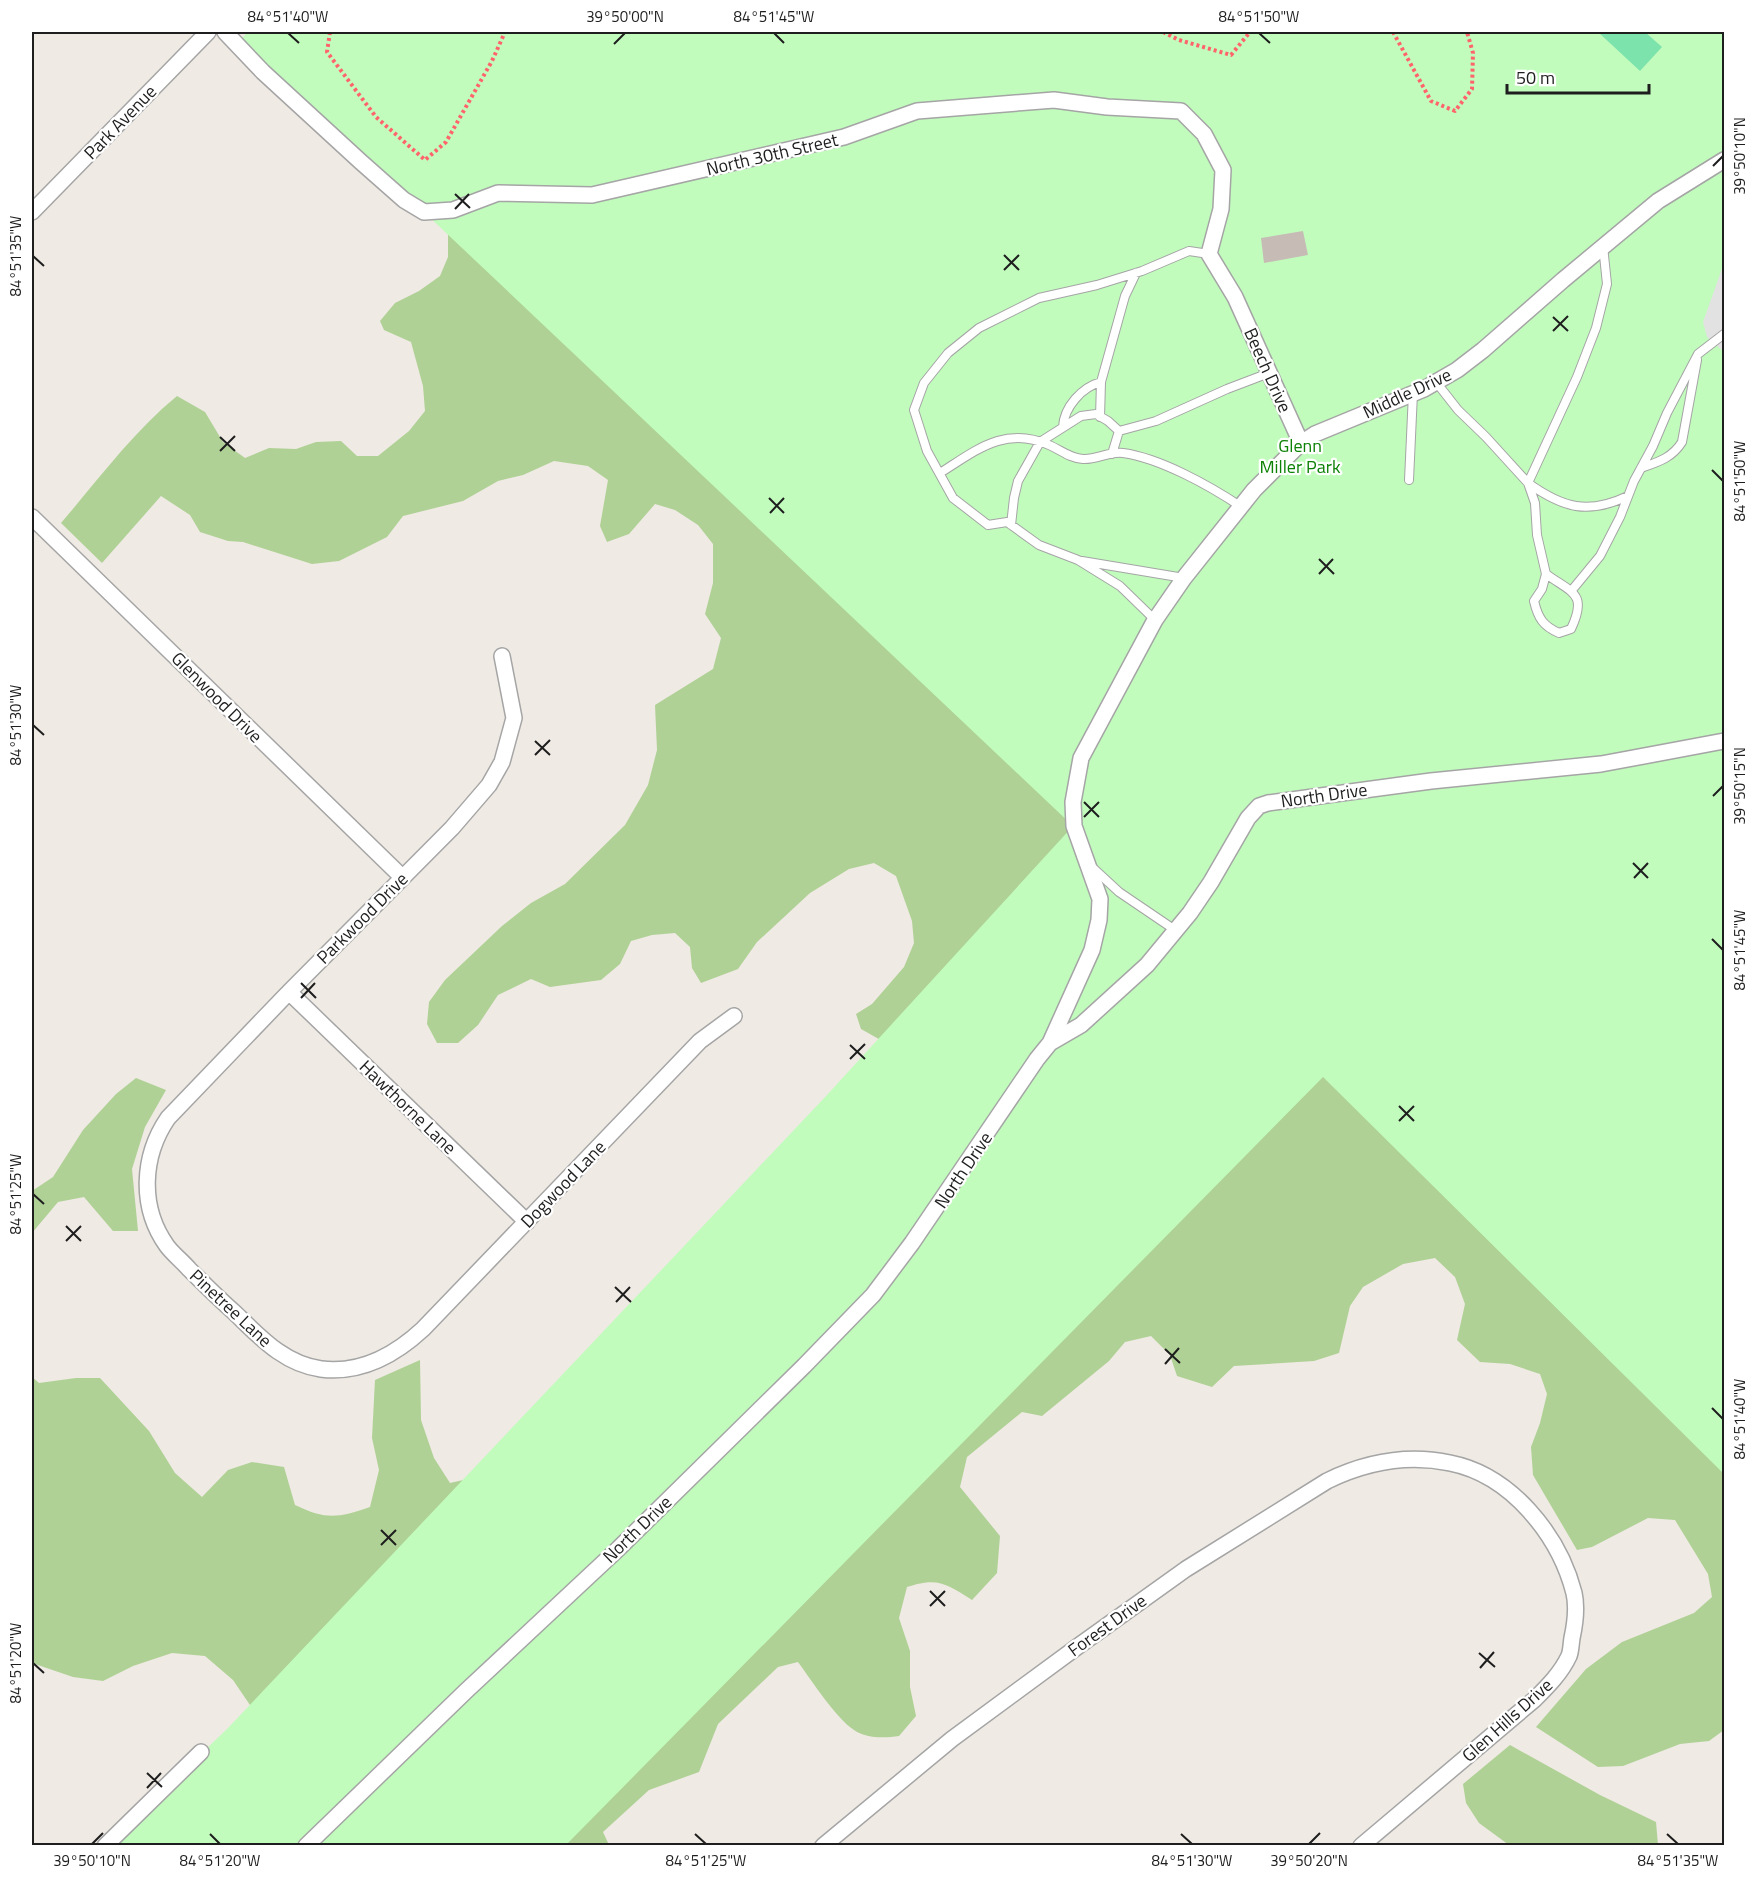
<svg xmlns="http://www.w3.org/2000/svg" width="1756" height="1877" viewBox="0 0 1756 1877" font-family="'Titillium Web',sans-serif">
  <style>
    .forest { fill: #afd195 }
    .park { fill: #c1fcbd }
    .pitch { fill: #7ce3ad }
    .parking { fill: #e2e2e2 }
    .building { fill: #c7bbb6 }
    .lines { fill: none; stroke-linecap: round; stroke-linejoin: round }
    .service-casing { stroke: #a5a5a5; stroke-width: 10 }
    .minor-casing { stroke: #a5a5a5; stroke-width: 18 }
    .path { stroke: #ff646a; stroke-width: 4; stroke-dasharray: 3 3; stroke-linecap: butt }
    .service { stroke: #fff; stroke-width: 8 }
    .minor { stroke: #fff; stroke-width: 15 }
    .ticks { fill: none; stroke: #1e1e1e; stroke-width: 2 }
    .labels { text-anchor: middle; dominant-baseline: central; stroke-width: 4.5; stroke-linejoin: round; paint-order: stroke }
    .street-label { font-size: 18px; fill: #1e1e1e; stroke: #fff }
    .park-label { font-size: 18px; fill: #0c8205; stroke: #fff }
    .neatline { fill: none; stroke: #1e1e1e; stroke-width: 2 }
    .ticks-label { font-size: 15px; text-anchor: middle; fill: #1e1e1e }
  </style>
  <rect width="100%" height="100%" fill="#efeae3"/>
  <path class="forest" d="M985 110 1018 116 1040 148 1064 162 1086 156 1094 138 1089 116 1115 115 1140 118 1165 125 1181 131 1195 147 1205 166 1212 191 1203 218 1195 231 1201 271 1216 328 1244 382 1265 435 1275 492 1290 506 1314 508 1328 493 1391 494 1410 509 1436 484 1448 452H1470L1499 471 1507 514V557L1514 594 1530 636 1555 651 1579 648 1624 596 1660 598 1678 596 1689 567 1675 527 1672 494 1704 473 1724 472V733L1588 754 1525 762 1403 771 1283 786 1259 797 1201 877 1178 900 1149 943 1114 981 1088 1004 1041 1028 888 1263 837 1317 632 1519 286 1845H253L204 1820 232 1764 250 1705 233 1680 205 1656 172 1653 133 1666 103 1681 73 1677 32 1663V1377L39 1383 76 1378H100L149 1431 175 1473 202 1497 228 1470 252 1462 284 1467 295 1505C326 1520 338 1518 370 1507L379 1470 372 1438 375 1380 420 1360 421 1420 434 1458 450 1483 481 1476 653 1290 715 1214 757 1183 805 1141 893 1047 861 1029 856 1014 872 1004 904 967 914 943 912 921 896 876 874 863 849 869 810 893 757 942 738 969 701 983 692 968 690 947 675 933 652 935 631 941 620 964 601 980 550 987 531 979 498 995 478 1025 458 1043H437L427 1024 429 1002 445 980 502 926 531 903 565 884 625 825 648 785 657 750 655 705 713 669 721 638 705 614 713 583V544L698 525 675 510 655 504 629 534 607 542 600 526 608 480 588 466 554 461 523 475 498 481 463 501 403 516 387 537 339 561 312 564 243 542 228 541 200 532 190 515 161 496 102 563 61 523C98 480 133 432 177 396L205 412 223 442 245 458 269 448 296 449 316 442 341 441 357 456H378L409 431 425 411 423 386 411 342 384 330 380 321 395 303 419 291 440 276 448 257V225L506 211 549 209 628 199 673 185 711 177 748 207 773 211 806 206 834 196 859 139C903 124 939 116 985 110Z
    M1724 752V1730L1709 1741 1680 1744 1623 1766 1598 1767 1536 1727 1586 1669 1622 1642 1694 1613 1712 1597 1708 1574 1675 1520 1648 1518 1592 1547 1577 1550 1533 1475 1531 1447 1540 1423 1547 1394 1540 1374 1510 1364 1480 1362 1457 1340 1465 1304 1455 1277 1435 1258 1403 1264 1363 1287 1350 1306 1339 1353 1314 1361 1234 1366 1212 1387 1177 1376 1170 1355 1151 1336 1125 1342 1109 1361 1042 1416 1022 1412 967 1457 960 1487 1000 1536 997 1573 972 1600C946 1583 937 1577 907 1587L899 1618 910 1651V1687L916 1716 899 1736C885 1738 867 1739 854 1730 835 1717 812 1681 798 1662L778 1667 718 1724 699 1772 649 1790 603 1832 609 1845 323 1846Z
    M136 1078 166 1090 145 1127 132 1169 138 1231H113L84 1197 58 1202 32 1233V1191L53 1177 83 1130 116 1094Z
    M1510 1745 1600 1795 1656 1822 1658 1845H1509L1479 1823 1466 1803 1463 1784Z"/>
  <path class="park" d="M248 32H1724V1474L1323 1077 566 1845 105 1846 228 1728 827 1095 1073 826 424 212 236 44Z"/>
  <path class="pitch" d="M1598 32H1645L1662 47 1640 71Z"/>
  <path class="parking" d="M1724 263V352L1707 337 1703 322Z"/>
  <path class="building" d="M1303 231 1308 255 1264 263 1261 238Z"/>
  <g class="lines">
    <defs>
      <path id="service" d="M1603 246 1607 284 1596 328 1577 377 1528 483C1563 508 1588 515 1628 496
        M1436 382 1458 410 1486 437 1528 483 1535 503 1537 535 1546 574 1542 589 1534 601C1538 618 1543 626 1559 633L1571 629C1588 593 1572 593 1546 574
        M1100 417 1101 382 1125 296 1136 273
        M1063 427C1064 407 1082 387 1101 382
        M1112 454 1119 431 1156 421 1227 389 1269 373
        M1641 468C1658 462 1672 458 1682 442L1697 360
        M940 473C975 451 1005 425 1049 445 1061 450 1069 458 1083 459 1096 460 1110 451 1123 453 1160 458 1210 486 1240 506
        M1409 480 1413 393
        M1011 525 1014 498 1018 481 1040 442 1081 416 1096 414 1108 421 1119 431
        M1082 561 1184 578
        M1572 590 1600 556 1620 517 1634 481 1653 446 1667 413 1698 354 1724 334
        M1155 620 1120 586 1078 560 1039 545 1007 522 988 525 953 498 927 451 914 410 924 383 948 353 979 328 1039 298 1097 285 1142 271 1189 251 1209 254
        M1093 868 1119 892 1175 930"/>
      <path id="minor" d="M225 32 263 72 361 162 404 200 424 212 453 210 498 193 592 195 844 137 917 111 1054 100 1107 107 1181 111 1204 134 1223 170 1221 209 1209 254 1235 297 1301 443
        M32 212 208 32
        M32 517 402 877
        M502 656 514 718 502 762 489 785 452 828 289 992 168 1118C142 1156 139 1207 167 1246 173 1254 182 1261 189 1269 204 1284 219 1299 235 1313 260 1337 284 1364 321 1369 361 1374 395 1355 423 1329L700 1041 734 1016
        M289 992 527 1222
        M1050 1043 1092 950 1099 920 1100 899 1074 826 1073 802 1081 758 1155 620 1184 578 1254 490 1301 443 1315 434 1424 389 1457 370 1483 350 1563 280 1658 201 1724 160
        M105 1846 201 1752
        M306 1846 466 1691 618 1549 804 1366 873 1295 912 1243 1037 1059 1050 1043 1081 1025 1147 965 1190 913 1211 882 1248 818 1259 806 1268 803 1431 781 1601 764 1724 741
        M823 1846 952 1739 1077 1647 1186 1569 1327 1481C1366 1462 1407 1454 1450 1463 1511 1475 1559 1535 1574 1593 1577 1606 1575 1624 1572 1638 1571 1644 1571 1651 1569 1656 1561 1673 1548 1686 1535 1699L1361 1846"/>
    </defs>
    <use href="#service" class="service-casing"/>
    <use href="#minor" class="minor-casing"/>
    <path class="path" d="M330 32 327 52 376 117 425 160 446 142 492 61 505 32
      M1163 32 1179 40 1231 55 1250 32
      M1393 32 1431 101 1455 111 1472 89 1473 53 1467 32"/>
    <use href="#service" class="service"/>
    <use href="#minor" class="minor"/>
  </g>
  <path class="ticks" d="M288 33 299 43M774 33 784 43M1259 33 1270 43M614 44 625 33M1713 166 1723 156M455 194 470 208M455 209 469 194M1004 255 1019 270M33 256 44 266M1004 270 1019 255M1553 317 1568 331M1553 331 1568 316M220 437 235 451M220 451 235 436M1712 470 1723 481M769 498 784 513M770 513 784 498M1319 559 1334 574M1319 574 1333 559M33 725 44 735M535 741 550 755M535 755 550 740M1713 796 1723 786M1084 802 1099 817M1084 817 1099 802M1633 863 1648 878M1634 878 1648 863M1712 939 1723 950M301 983 316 998M301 998 315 983M850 1045 865 1059M850 1059 865 1044M1399 1106 1414 1121M1399 1121 1414 1106M33 1194 44 1204M66 1226 81 1241M66 1241 81 1226M615 1287 631 1302M616 1302 630 1287M1165 1349 1180 1363M1165 1364 1179 1348M1712 1408 1723 1419M381 1530 396 1545M381 1545 396 1530M930 1591 945 1606M930 1606 945 1591M1479 1653 1495 1667M33 1663 44 1673M1480 1668 1494 1652M147 1773 162 1787M147 1788 161 1773M210 1834 220 1844M695 1834 706 1844M1181 1834 1192 1844M1667 1834 1678 1844M92 1844 103 1833M1309 1844 1320 1833"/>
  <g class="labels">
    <g class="street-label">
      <text transform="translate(120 122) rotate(-46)">Park Avenue</text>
      <text transform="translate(772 154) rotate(-13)">North 30th Street</text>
      <text transform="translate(1268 370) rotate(66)">Beech Drive</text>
      <text transform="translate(1407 393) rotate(-25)">Middle Drive</text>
      <text transform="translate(217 697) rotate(45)">Glenwood Drive</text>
      <text transform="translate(1324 795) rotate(-8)">North Drive</text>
      <text transform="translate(362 918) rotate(-45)">Parkwood Drive</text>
      <text transform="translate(408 1107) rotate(44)">Hawthorne Lane</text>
      <text transform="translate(963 1170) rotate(-56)">North Drive</text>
      <text transform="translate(563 1184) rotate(-46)">Dogwood Lane</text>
      <text transform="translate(231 1308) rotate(43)">Pinetree Lane</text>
      <text transform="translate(637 1529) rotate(-44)">North Drive</text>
      <text transform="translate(1107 1625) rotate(-36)">Forest Drive</text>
      <text transform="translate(1507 1720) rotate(-42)">Glen Hills Drive</text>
    </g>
    <g class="park-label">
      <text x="1300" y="445">Glenn<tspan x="1300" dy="21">Miller Park</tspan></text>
    </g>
  </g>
  <rect width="1756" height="1877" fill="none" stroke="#ffffff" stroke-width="66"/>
  <path d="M1507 84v9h142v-9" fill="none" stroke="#1e1e1e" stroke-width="3"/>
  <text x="1516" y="84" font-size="18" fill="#1e1e1e" stroke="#ffffff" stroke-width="4.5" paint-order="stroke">50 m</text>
  <rect x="33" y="33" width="1690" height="1811" class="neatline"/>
  <g class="ticks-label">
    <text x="288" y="22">84°51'40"W</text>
    <text x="625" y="22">39°50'00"N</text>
    <text x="774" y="22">84°51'45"W</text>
    <text x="1259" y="22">84°51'50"W</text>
    <text transform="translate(1740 156) rotate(-90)" y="5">39°50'10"N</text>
    <text transform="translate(16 256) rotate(-90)" y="5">84°51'35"W</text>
    <text transform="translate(1740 481) rotate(-90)" y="5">84°51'50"W</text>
    <text transform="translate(16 725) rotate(-90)" y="5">84°51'30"W</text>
    <text transform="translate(1740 786) rotate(-90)" y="5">39°50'15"N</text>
    <text transform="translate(1740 950) rotate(-90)" y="5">84°51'45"W</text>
    <text transform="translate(16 1194) rotate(-90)" y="5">84°51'25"W</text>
    <text transform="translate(1740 1419) rotate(-90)" y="5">84°51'40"W</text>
    <text transform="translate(16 1663) rotate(-90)" y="5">84°51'20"W</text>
    <text x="92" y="1866">39°50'10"N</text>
    <text x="220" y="1866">84°51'20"W</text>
    <text x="706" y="1866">84°51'25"W</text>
    <text x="1192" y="1866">84°51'30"W</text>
    <text x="1309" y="1866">39°50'20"N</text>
    <text x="1678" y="1866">84°51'35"W</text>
  </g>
</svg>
